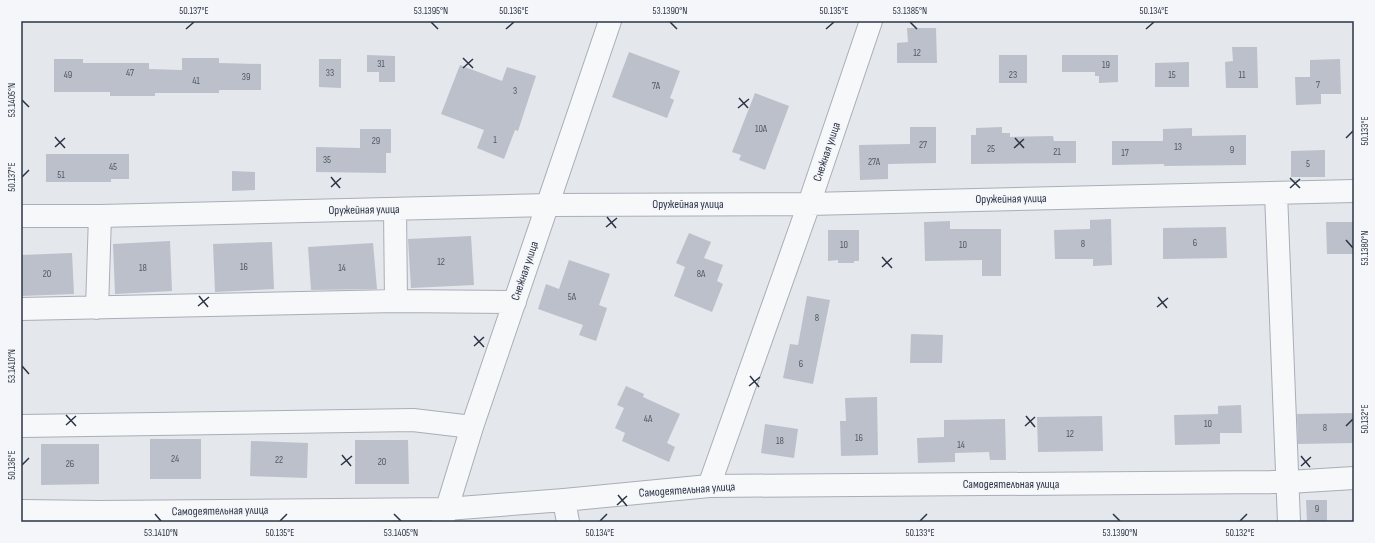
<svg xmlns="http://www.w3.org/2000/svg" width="1375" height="543" viewBox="0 0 1375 543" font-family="'Sofia Sans Condensed',sans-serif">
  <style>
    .building { fill: #bbc0ca }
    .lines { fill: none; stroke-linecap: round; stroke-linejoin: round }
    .minor-casing { stroke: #a9aeb7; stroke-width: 24 }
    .minor { stroke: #f7f8fa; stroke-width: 22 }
    .ticks { fill: none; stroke: #2b3445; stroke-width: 1.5 }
    .labels { text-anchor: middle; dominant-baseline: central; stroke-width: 3.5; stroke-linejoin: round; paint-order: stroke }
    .number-label { font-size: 10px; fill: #4f5766 }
    .street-label { font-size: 12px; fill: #2b3445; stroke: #f4f6f9 }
    .neatline { fill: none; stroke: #2b3445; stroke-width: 1.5 }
    .ticks-label { font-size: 10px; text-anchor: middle; fill: #2b3445 }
  </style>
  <rect width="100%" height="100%" fill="#e4e7ec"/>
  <path class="building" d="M907 28H936L937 63H897V43L908 42Z
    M1232 47H1257L1258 88H1226L1225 62 1233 61Z
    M629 52 680 71 670 98 674 100 667 118 612 97Z
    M367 55 395 56V82H379V72H367Z
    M999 55H1027V83H999Z
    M1062 55H1118V82L1099 83V76H1095V72H1062Z
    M182 58H219V63L261 64V90H219V93H155V96H110V92H54V59H83V63H149V69L182 70Z
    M319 59H341V88L319 87Z
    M1340 59 1341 94H1321V104L1296 105 1295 77H1310V60Z
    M1189 62V87H1155V63Z
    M460 65 502 81 507 67 536 76 518 131 515 130 504 159 477 148 484 130 441 114Z
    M755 93 789 106 765 170 739 160 741 155 732 152Z
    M910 127H936V163L888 164V179L860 180 859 145 910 144Z
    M1002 127V133H1010V137L1053 136 1054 141H1076V163L971 164V135H976V128Z
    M1192 128V136L1246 135V165L1164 166V164L1112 165V141H1163V129Z
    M360 129H391V153H386V173L316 172V147L360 148Z
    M1325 150V177H1291V151Z
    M46 154H129V179H111V182H46Z
    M232 171 255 172V190L232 191Z
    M1111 219 1112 265 1093 266V259H1055L1054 230 1090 229V220Z
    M950 221V229H1001V276H982V260L925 261 924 222Z
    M1326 222H1354V254H1327Z
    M1226 227 1227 258 1163 259V228Z
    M828 230H859V261H854V263H838V260L828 261Z
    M689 233 711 242 704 258 723 265 717 281 723 284 712 312 674 296 685 267 676 263Z
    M471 236 474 285 411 288 408 239Z
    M170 241 172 291 115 294 113 244Z
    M272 242 274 289 215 292 213 244Z
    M373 243 377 289 311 290 308 247Z
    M72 253 74 294 21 296V255Z
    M569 260 610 274 599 305 607 308 596 341 579 335 583 325 538 309 546 284 559 289Z
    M807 296 830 300 813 384 783 378 790 344 798 345Z
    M911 334 943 335 942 363H910Z
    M626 386 644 394 643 397 680 414 667 443 675 447 669 462 622 441 625 433 615 428 624 408 617 405Z
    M877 397 878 455 841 456 840 421H846L845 398Z
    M1241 405 1242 433H1220V444L1175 445 1174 415 1218 414V406Z
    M1354 413V443L1298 444 1297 414Z
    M1102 416 1103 451 1038 452 1037 417Z
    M1005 419 1006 460H990L989 452 955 453V462L918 463 917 438 944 437V420Z
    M765 424 798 429 794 458 761 453Z
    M150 439H201V479H150Z
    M355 440H408L409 484H355Z
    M251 441 308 443 307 478 250 476Z
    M41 444H99V484L41 485Z
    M1306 500H1327V522H1307Z"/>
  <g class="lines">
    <defs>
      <path id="minor" d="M1276 193 1289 522
        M395 209 396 301
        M21 216H100L548 205 809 204 1354 191
        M97 308 100 216
        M21 309 396 301 515 302
        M21 426 413 420 472 427
        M709 486 809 204 871 21
        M564 500 568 522
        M21 511 98 512 447 509 564 500 709 486 1288 482 1354 478
        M443 521 472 427 610 21"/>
    </defs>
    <use href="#minor" class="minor-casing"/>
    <use href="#minor" class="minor"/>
  </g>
  <path class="ticks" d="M431 22 438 29M670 22 677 29M910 22 917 29M186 29 194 22M506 29 514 22M826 29 834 22M1146 29 1154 22M463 58 473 68M463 68 473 59M739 98 748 108M22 100 29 107M738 108 749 99M55 137 65 148M1015 138 1024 148M1346 138 1353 131M55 147 65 138M1014 148 1024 139M22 177 29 170M331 177 340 188M1290 178 1300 188M331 187 341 178M1290 188 1300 179M607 217 616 228M606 227 617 218M1346 240 1353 248M882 257 892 268M882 267 892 258M199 296 208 307M1158 297 1167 308M198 306 209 297M1157 307 1168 298M474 336 484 347M474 346 484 337M22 366 29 374M750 376 759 387M749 386 760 377M66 415 76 426M1026 416 1035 427M66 425 76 416M1025 426 1035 417M1346 426 1353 419M342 455 351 466M1301 456 1310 467M22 465 29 458M341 465 352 456M1301 466 1311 457M618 495 627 506M617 505 627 496M155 514 161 521M394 514 401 521M1113 514 1120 521M280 521 287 514M600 521 607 514M920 521 927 514M1240 521 1247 514"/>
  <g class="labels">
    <g class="number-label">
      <text x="917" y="53">12</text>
      <text x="381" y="64">31</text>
      <text x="1106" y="65">19</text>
      <text x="130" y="73">47</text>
      <text x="330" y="73">33</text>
      <text x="68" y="75">49</text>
      <text x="1013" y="75">23</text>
      <text x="1172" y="75">15</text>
      <text x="1242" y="75">11</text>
      <text x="246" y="77">39</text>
      <text x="196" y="81">41</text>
      <text x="1318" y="85">7</text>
      <text x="656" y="86">7А</text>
      <text x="515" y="91">3</text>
      <text x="761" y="129">10А</text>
      <text x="495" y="140">1</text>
      <text x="376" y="141">29</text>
      <text x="923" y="145">27</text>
      <text x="1178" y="147">13</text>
      <text x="991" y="149">25</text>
      <text x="1232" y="150">9</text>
      <text x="1057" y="152">21</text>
      <text x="1125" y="153">17</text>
      <text x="327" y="160">35</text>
      <text x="874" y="162">27А</text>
      <text x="1308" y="164">5</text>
      <text x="113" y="167">45</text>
      <text x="61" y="175">51</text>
      <text x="1195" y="243">6</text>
      <text x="1083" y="244">8</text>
      <text x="844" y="245">10</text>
      <text x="963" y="245">10</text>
      <text x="441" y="262">12</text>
      <text x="244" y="267">16</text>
      <text x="143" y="268">18</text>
      <text x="342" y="268">14</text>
      <text x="47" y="274">20</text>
      <text x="701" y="274">8А</text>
      <text x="572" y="297">5А</text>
      <text x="817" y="318">8</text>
      <text x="801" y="364">6</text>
      <text x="648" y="419">4А</text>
      <text x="1208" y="424">10</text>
      <text x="1325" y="428">8</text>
      <text x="1070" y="434">12</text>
      <text x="859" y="438">16</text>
      <text x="780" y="441">18</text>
      <text x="961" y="445">14</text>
      <text x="175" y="459">24</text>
      <text x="279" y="460">22</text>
      <text x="382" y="462">20</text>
      <text x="70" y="464">26</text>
      <text x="1317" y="509">9</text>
    </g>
    <g class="street-label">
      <text transform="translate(827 152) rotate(-71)">Снежная улица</text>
      <text transform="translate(1011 199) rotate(-1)">Оружейная улица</text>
      <text x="688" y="204">Оружейная улица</text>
      <text transform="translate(364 210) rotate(-1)">Оружейная улица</text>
      <text transform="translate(525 271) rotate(-71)">Снежная улица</text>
      <text x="1011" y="484">Самодеятельная улица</text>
      <text transform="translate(687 490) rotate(-4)">Самодеятельная улица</text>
      <text transform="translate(220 511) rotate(-1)">Самодеятельная улица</text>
    </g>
  </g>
  <rect width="1375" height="543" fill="none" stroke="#f4f6f9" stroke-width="44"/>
  <rect x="22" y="22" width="1331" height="499" class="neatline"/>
  <g class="ticks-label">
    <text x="194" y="14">50.137°E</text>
    <text x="431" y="14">53.1395°N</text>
    <text x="514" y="14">50.136°E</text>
    <text x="670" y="14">53.1390°N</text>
    <text x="834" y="14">50.135°E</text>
    <text x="910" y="14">53.1385°N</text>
    <text x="1154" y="14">50.134°E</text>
    <text transform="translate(11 100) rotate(-90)" y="4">53.1405°N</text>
    <text transform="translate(1364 131) rotate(-90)" y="4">50.133°E</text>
    <text transform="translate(11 177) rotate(-90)" y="4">50.137°E</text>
    <text transform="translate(1364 248) rotate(-90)" y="4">53.1380°N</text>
    <text transform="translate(11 366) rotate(-90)" y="4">53.1410°N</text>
    <text transform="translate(1364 419) rotate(-90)" y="4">50.132°E</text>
    <text transform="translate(11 465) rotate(-90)" y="4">50.136°E</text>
    <text x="161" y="536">53.1410°N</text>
    <text x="280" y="536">50.135°E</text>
    <text x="401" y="536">53.1405°N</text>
    <text x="600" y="536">50.134°E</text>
    <text x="920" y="536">50.133°E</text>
    <text x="1120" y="536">53.1390°N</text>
    <text x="1240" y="536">50.132°E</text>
  </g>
</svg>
